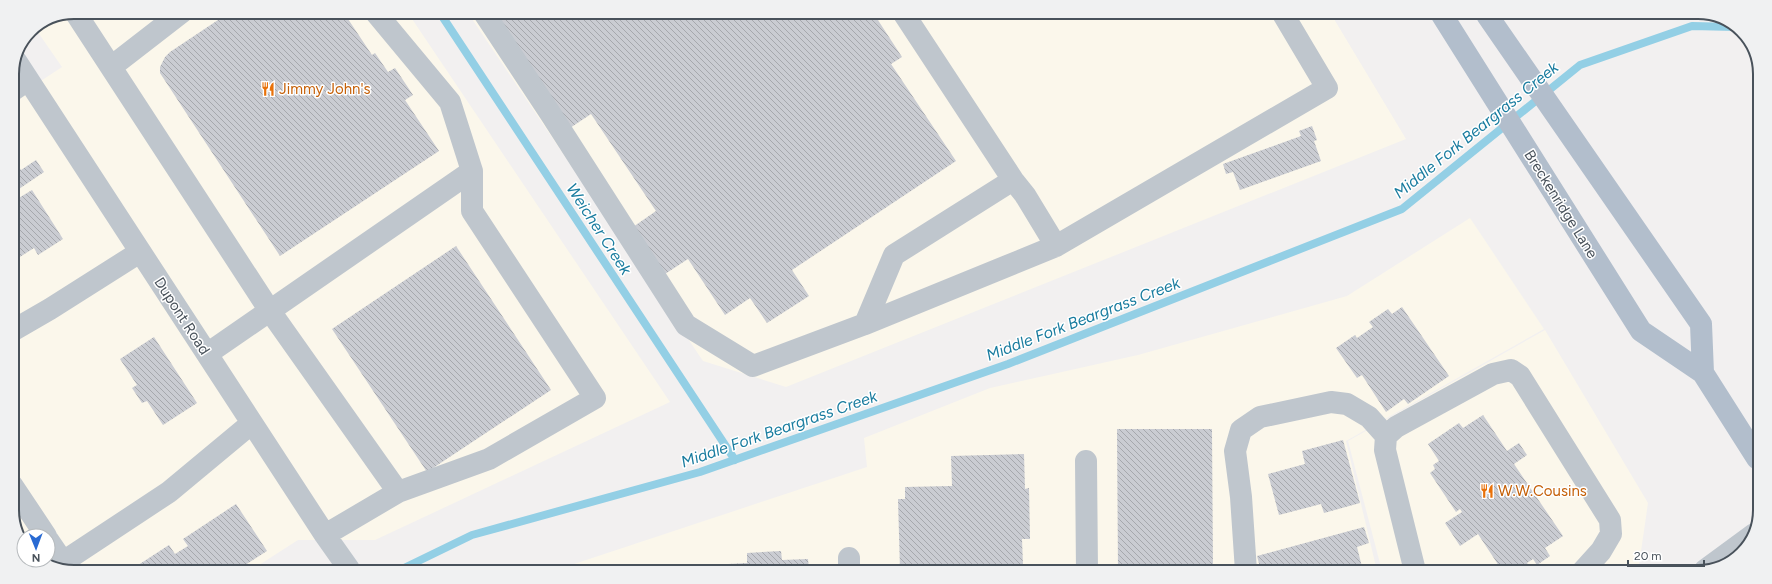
<svg xmlns="http://www.w3.org/2000/svg" width="1772" height="584" viewBox="0 0 1772 584" font-family="Figtree,sans-serif">
  <style>
    .commercial { fill: #fbf7eb }
    .lines { fill: none; stroke-linecap: round; stroke-linejoin: round }
    .stream { stroke: #93cfe5; stroke-width: 8 }
    .building { fill: url(#building-back-hatch) }
    .minor { stroke: #bfc6cd; stroke-width: 22 }
    .major { stroke: #b2becc; stroke-width: 22 }
    .labels { text-anchor: middle; dominant-baseline: central; stroke-width: 3; stroke-linejoin: round; paint-order: stroke }
    .food-label { font-size: 15px; fill: #c56008; stroke: #fff; text-anchor: start }
    .street-label { font-size: 15px; fill: #49525b; stroke: #fff }
    .water-label { font-size: 16px; font-style: italic; fill: #197c9f; stroke: #fff }
    .rim { fill: none; stroke: #49525b; stroke-width: 2 }
  </style>
  <defs>
    <pattern id="building-back-hatch" width="6" height="6" patternUnits="userSpaceOnUse"><rect width="6" height="6" fill="#caccd2"/><path d="M-1 5l2 2M0 0l6 6M5-1l2 2" fill="none" stroke="#a6a8ad"/></pattern>
  </defs>
  <rect width="100%" height="100%" fill="#f2f0f0"/>
  <path class="commercial" d="M74 12 408 13 670 402 375 540H298L253 569H54L42 560H48V536H24V546L12 515V100L62 67 35 28Z
    M468 13 1331 14 1406 139 786 387 703 361Z
    M1470 218 1544 329 1346 441 1377 571 556 570 867 467 864 438 990 388 1138 355 1347 296Z
    M1545 330 1648 503 1638 572 1382 571 1348 441Z"/>
  <g class="lines">
    <path class="stream" d="M440 13 735 460
      M402 569 472 535 700 472 1008 364 1402 209 1580 65 1692 26 1735 27"/>
  </g>
  <path class="building" d="M230 12 344 13 372 55 375 53 388 72 395 68 413 95 405 100 439 151 280 256 160 73V67L165 57 170 52Z
    M490 13 874 14 902 57 891 64 956 161 792 270 809 296 767 323 750 298 725 315 688 259 665 274 633 227 656 211 591 114 567 130Z
    M1312 126 1317 140 1314 141 1321 161 1240 190 1233 172 1226 174 1223 164 1301 136 1299 131Z
    M12 156 21 170 36 160 44 172 16 191 12 185Z
    M32 190 63 239 38 255 34 248 12 262V202Z
    M456 246 551 390 427 472 332 329Z
    M1402 307 1449 376 1408 404 1404 399 1386 412 1362 375 1357 378 1336 348 1355 335 1357 338 1373 327 1369 322 1388 309 1392 314Z
    M154 337 197 403 163 425 147 401 142 403 132 388 137 385 120 359Z
    M1483 415 1507 451 1519 443 1527 455 1514 464 1563 536 1545 548 1550 556 1537 565 1533 559 1527 563 1529 566 1520 572 1515 570 1503 572 1478 534 1460 546 1445 523 1462 512 1460 509 1456 512 1430 473 1435 469 1433 465 1439 461 1428 444 1459 423 1463 428Z
    M1117 429H1212L1213 571H1118Z
    M1343 440 1360 503 1324 513 1321 504 1279 515 1268 474 1305 464 1302 451Z
    M1024 454 1025 489 1029 488 1030 539H1022L1023 565 988 567V571L900 570 898 499H905V487L952 486 951 456Z
    M236 504 267 551 239 569H132L169 545 175 554 188 546 183 539Z
    M1364 527 1369 543 1357 547 1363 571H1261L1257 556Z
    M781 551 782 560 808 559 809 570H728V564L747 563V553Z"/>
  <g class="lines">
    <path class="minor" d="M75 12 270 311 398 492 325 535
      M484 13 550 113 686 325 753 366 865 324 1056 246 1327 88 1283 14
      M904 14 1013 180 1025 195 1056 246
      M16 61 325 535 349 569
      M111 67 182 12
      M12 91 28 80
      M865 324 894 255 1013 180
      M12 331 50 309 140 252
      M207 354 472 171 450 102 376 13
      M1086 461 1087 571
      M12 485 46 536
      M398 492 489 459 595 398 472 211V171
      M48 540 63 562 169 492 252 423
      M849 558V570
      M1705 570 1754 534
      M1246 571 1241 497 1235 451 1241 430 1260 417 1331 402 1347 404 1369 417 1386 436
      M1415 571 1385 450 1386 436 1396 427 1493 374 1511 370 1520 376 1610 520 1611 534 1601 551 1582 572"/>
    <path class="major" d="M1442 15 1641 331 1703 373 1757 458
      M1487 15 1701 324 1703 373"/>
  </g>
  <defs>
    <symbol id="restaurant-bare" viewBox="-9 -9 18 18"><path d="M-5-6h1v4h1v-4h1v4h1v-4h1v5L-1.5 .5V6h-2V.5L-5-1ZM5-6V6H3V1.5H1.5Q1.5-4 5-6Z" fill="#e8710a" stroke="#fff" stroke-width="2.5" paint-order="stroke"/></symbol>
  </defs>
  <g fill-rule="evenodd">
    <use href="#restaurant-bare" x="258" y="79" width="20" height="20"/>
    <use href="#restaurant-bare" x="1477" y="481" width="20" height="20"/>
  </g>
  <g class="labels">
    <g class="food-label">
      <text x="279" y="89">Jimmy John's</text>
      <text x="1498" y="491">W.W.Cousins</text>
    </g>
    <g class="street-label">
      <text transform="translate(1561 204) rotate(58)">Breckenridge Lane</text>
      <text transform="translate(182 316) rotate(57)">Dupont Road</text>
    </g>
    <g class="water-label">
      <text transform="translate(1476 130) rotate(-39)">Middle Fork Beargrass Creek</text>
      <text transform="translate(599 229) rotate(57)">Weicher Creek</text>
      <text transform="translate(1083 319) rotate(-21)">Middle Fork Beargrass Creek</text>
      <text transform="translate(779 429) rotate(-19)">Middle Fork Beargrass Creek</text>
    </g>
  </g>
  <path d="M0 0H1772V584H0ZM74 19H1698A55 55 0 0 1 1753 74V510A55 55 0 0 1 1698 565H74A55 55 0 0 1 19 510V74A55 55 0 0 1 74 19Z" fill="#f0f1f2" fill-rule="evenodd"/>
  <path class="rim" d="M74 19H1698A55 55 0 0 1 1753 74V510A55 55 0 0 1 1698 565H74A55 55 0 0 1 19 510V74A55 55 0 0 1 74 19Z"/>
  <g transform="translate(36 548) rotate(179)"><circle r="19" fill="#ffffff" stroke="#b6babd"/>
  <path d="M0-3L7 15L0 10L-7 15Z" fill="#296ad3"/>
  <text y="-6" font-size="11" font-weight="bold" text-anchor="middle" fill="#49525b">N</text>
  </g>
  <path d="M1628 560v6h76v-6" fill="none" stroke="#49525b" stroke-width="2"/>
  <text x="1634" y="560" font-size="12" fill="#49525b" stroke="#ffffff" stroke-width="3" paint-order="stroke">20 m</text>
</svg>
